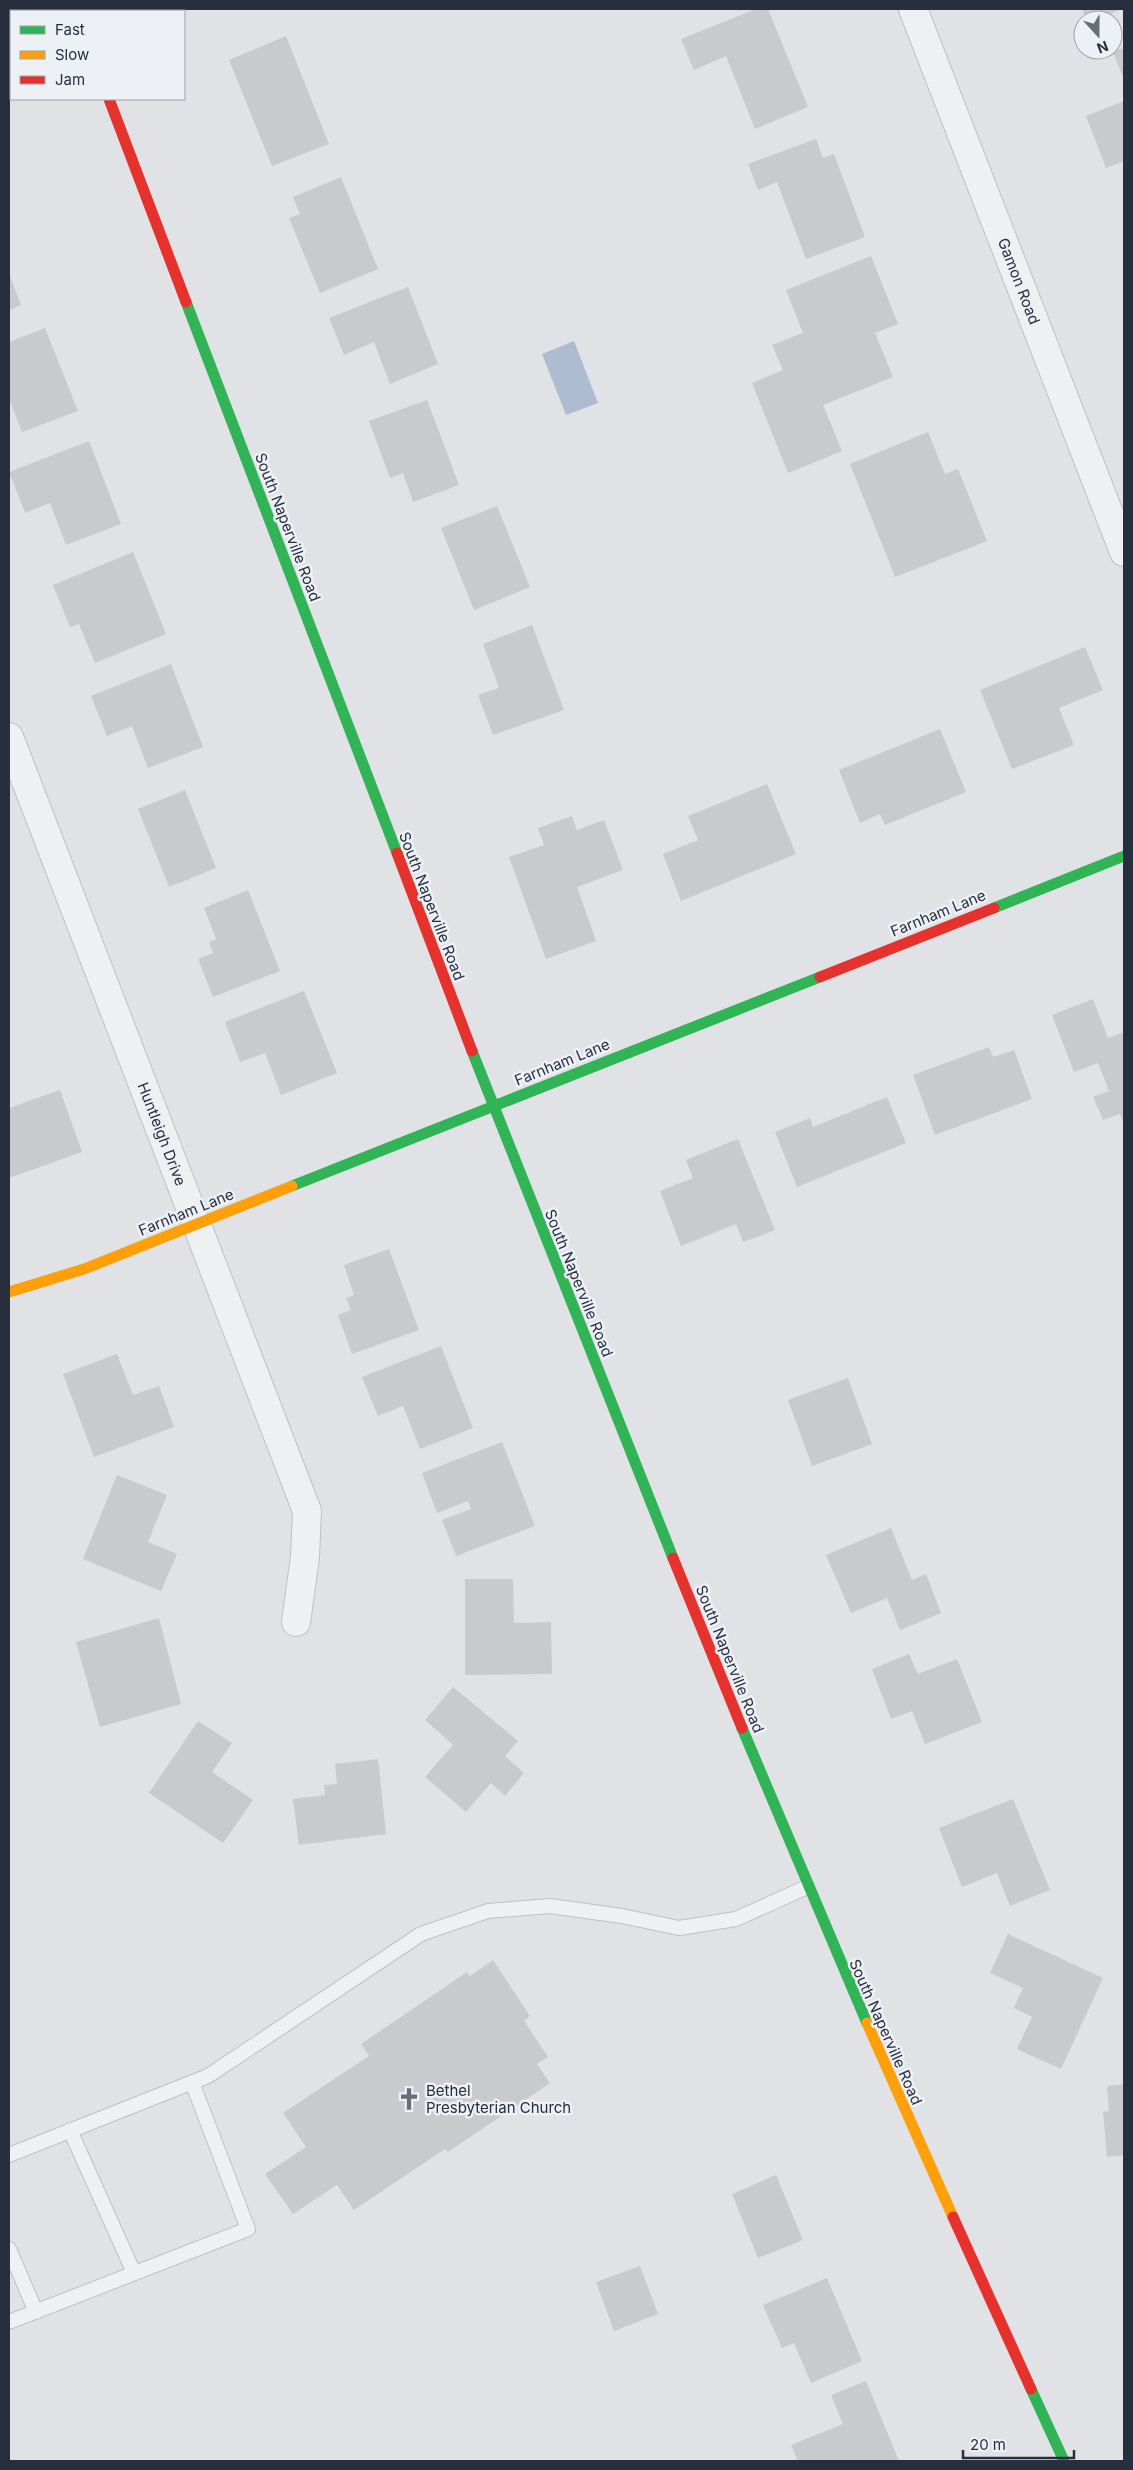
<svg xmlns="http://www.w3.org/2000/svg" width="1133" height="2470" viewBox="0 0 1133 2470" font-family="Inter,sans-serif">
  <style>
    .water { fill: #aebcd1 }
    .building { fill: #c8cace }
    .lines { fill: none; stroke-linecap: round; stroke-linejoin: round }
    .lane-casing { stroke: #bec0c4; stroke-width: 16 }
    .street-casing { stroke: #bec0c4; stroke-width: 30 }
    .lane { stroke: #eff0f2; stroke-width: 14 }
    .street { stroke: #eff0f2; stroke-width: 28 }
    .fast { stroke: #30b455; stroke-width: 11 }
    .slow { stroke: #ff9f0a; stroke-width: 11 }
    .jam { stroke: #e5322d; stroke-width: 11 }
    .labels { text-anchor: middle; dominant-baseline: central; stroke-width: 5; stroke-linejoin: round; paint-order: stroke }
    .street-label { font-size: 15px; fill: #272e3e; stroke: #edf0f5 }
    .poi-label { font-size: 15px; fill: #272e3e; stroke: #edf0f5; text-anchor: start }
  </style>
  <rect width="100%" height="100%" fill="#e0e2e6"/>
  <path class="water" d="M574 341 598 403 566 415 542 354Z"/>
  <path class="building" d="M756 9H768L808 107 755 129 726 56 694 70 681 39Z
    M1082 9H1122L1095 20H1087Z
    M286 36 329 144 272 166 229 60Z
    M1124 48V80L1113 52Z
    M1124 101V161L1106 168 1086 116Z
    M816 139 823 158 834 154 865 237 806 259 777 182 758 190 748 164Z
    M341 177 378 269 320 293 289 218 300 214 293 197Z
    M871 256 898 324 875 333 893 377 823 405 842 451 788 473 752 383 783 370 772 345 803 333 786 290Z
    M9 273 21 305 9 310Z
    M408 287 438 364 390 384 374 342 344 355 329 318Z
    M45 328 78 411 22 432 9 398V342Z
    M427 400 459 485 413 502 403 473 390 478 369 421Z
    M928 432 945 474 958 469 987 541 895 577 850 464Z
    M89 441 121 524 66 545 50 503 25 513 9 472Z
    M497 506 530 587 474 610 441 528Z
    M133 552 166 634 95 663 79 624 70 627 53 585Z
    M532 625 564 710 493 735 478 695 499 688 483 644Z
    M1085 647 1103 690 1059 708 1074 745 1012 769 980 690Z
    M171 664 203 747 148 768 132 726 107 736 91 696Z
    M940 729 966 792 885 825 880 814 860 823 839 770Z
    M767 784 796 854 681 901 663 854 698 840 688 816Z
    M185 790 216 868 169 887 138 809Z
    M572 816 577 830 604 820 623 870 577 887 596 941 546 959 509 857 544 845 538 828Z
    M248 890 280 971 213 997 198 959 213 953 209 942 216 939 204 908Z
    M304 991 337 1073 281 1095 265 1053 240 1062 225 1022Z
    M1093 999 1108 1038 1124 1032V1124L1120 1114 1103 1120 1093 1097 1109 1091 1098 1063 1074 1072 1052 1015Z
    M989 1047 993 1057 1014 1050 1032 1099 935 1135 913 1075Z
    M60 1090 82 1152 9 1178V1108Z
    M887 1097 906 1143 797 1187 775 1132 810 1118 813 1127Z
    M738 1139 775 1230 743 1242 736 1224 681 1246 660 1191 693 1178 686 1160Z
    M389 1249 419 1330 352 1354 338 1315 351 1310 346 1298 354 1295 344 1265Z
    M441 1346 473 1428 420 1449 403 1406 378 1416 362 1377Z
    M117 1354 133 1395 159 1386 174 1427 94 1457 63 1374Z
    M848 1378 872 1444 812 1466 788 1400Z
    M502 1442 535 1526 456 1556 442 1520 471 1509 468 1501 437 1513 422 1473Z
    M117 1475 167 1495 148 1542 177 1554 161 1591 83 1559Z
    M891 1528 912 1580 926 1574 941 1613 900 1630 887 1598 851 1613 826 1555Z
    M465 1579H513L514 1623 551 1622 552 1674 465 1675Z
    M159 1618 181 1704 100 1727 76 1642Z
    M909 1654 918 1674 957 1659 982 1722 925 1744 912 1711 891 1719 872 1669Z
    M453 1687 518 1741 505 1756 524 1773 505 1796 491 1783 466 1812 425 1777 453 1745 425 1720Z
    M198 1721 232 1743 212 1772 253 1800 223 1843 149 1793Z
    M378 1759 386 1834 299 1845 293 1799 325 1795 324 1785 337 1784 335 1764Z
    M1013 1799 1050 1890 1010 1906 997 1873 962 1887 939 1828Z
    M1008 1934 1103 1978 1061 2069 1017 2049 1032 2017 1014 2008 1023 1988 990 1973Z
    M493 1960 530 2016 524 2021 548 2057 537 2064 550 2083 448 2152 445 2149 354 2210 337 2185 293 2214 265 2174 306 2147 283 2113 369 2056 361 2044 467 1972 470 1976Z
    M1124 2084V2155L1107 2157 1103 2112 1109 2111 1107 2086Z
    M776 2175 803 2240 758 2258 732 2194Z
    M640 2266 658 2314 614 2331 596 2282Z
    M827 2278 862 2361 811 2383 794 2343 782 2348 763 2305Z
    M866 2381 899 2461H798L791 2445 843 2424 831 2395Z"/>
  <g class="lines">
    <defs>
      <path id="lane" d="M70 2130 134 2273
        M9 2155 208 2076 421 1934 488 1911 550 1906 622 1916 679 1928 736 1919 807 1887
        M9 2249 36 2312
        M9 2322 248 2229 192 2082"/>
      <path id="street" d="M913 9 1124 552
        M9 737 307 1511 305 1557 296 1622"/>
    </defs>
    <use href="#lane" class="lane-casing"/>
    <use href="#street" class="street-casing"/>
    <use href="#lane" class="lane"/>
    <use href="#street" class="street"/>
    <path class="fast" d="M74 9 75 11
      M186 302 397 853
      M994 908 1124 856
      M472 1051 673 1558
      M292 1186 820 977
      M742 1728 867 2023
      M1031 2389 1064 2461"/>
    <path class="slow" d="M9 1292 84 1269 292 1186
      M867 2023 953 2217"/>
    <path class="jam" d="M109 99 186 302
      M397 853 472 1051
      M820 977 994 908
      M673 1558 742 1728
      M953 2217 1031 2389"/>
  </g>
  <defs>
    <symbol id="church-bare" viewBox="-9 -9 18 18"><path d="M-1.2-6h2.4v3.5h3.3v2.4h-3.3V6h-2.4V-.1h-3.3v-2.4h3.3Z" fill="#686d79" stroke="#edf0f5" stroke-width="2.5" paint-order="stroke"/></symbol>
  </defs>
  <g fill-rule="evenodd">
    <use href="#church-bare" x="393" y="2083" width="32" height="32"/>
  </g>
  <g class="labels">
    <g class="street-label">
      <text transform="translate(1019 281) rotate(69)">Gamon Road</text>
      <text transform="translate(288 527) rotate(69)">South Naperville Road</text>
      <text transform="translate(432 906) rotate(69)">South Naperville Road</text>
      <text transform="translate(938 913) rotate(-22)">Farnham Lane</text>
      <text transform="translate(562 1062) rotate(-22)">Farnham Lane</text>
      <text transform="translate(162 1134) rotate(69)">Huntleigh Drive</text>
      <text transform="translate(186 1212) rotate(-22)">Farnham Lane</text>
      <text transform="translate(579 1283) rotate(68)">South Naperville Road</text>
      <text transform="translate(730 1659) rotate(68)">South Naperville Road</text>
      <text transform="translate(886 2032) rotate(66)">South Naperville Road</text>
    </g>
    <g class="poi-label">
      <text x="426" y="2090">Bethel<tspan x="426" dy="17">Presbyterian Church</tspan></text>
    </g>
  </g>
  <rect width="1133" height="2470" fill="none" stroke="#272e3e" stroke-width="20"/>
  <rect x="10" y="10" width="175" height="90" fill="#edf0f5" stroke="#9ea2ac"/>
  <rect x="20" y="26" width="25" height="8" fill="#30b455" stroke="#9ea2ac"/>
  <text x="55" y="35" font-size="15" fill="#272e3e">Fast</text>
  <rect x="20" y="51" width="25" height="8" fill="#ff9f0a" stroke="#9ea2ac"/>
  <text x="55" y="60" font-size="15" fill="#272e3e">Slow</text>
  <rect x="20" y="76" width="25" height="8" fill="#e5322d" stroke="#9ea2ac"/>
  <text x="55" y="85" font-size="15" fill="#272e3e">Jam</text>
  <g transform="translate(1098 35) rotate(159)"><circle r="24" fill="#edf0f5" stroke="#9ea2ac"/>
  <path d="M0-4L9 19L0 12L-9 19Z" fill="#686d79"/>
  <text y="-8" font-size="14" font-weight="bold" text-anchor="middle" fill="#272e3e">N</text>
  </g>
  <path d="M963 2450v8h111v-8" fill="none" stroke="#272e3e" stroke-width="2.5"/>
  <text x="970" y="2450" font-size="15" fill="#272e3e" stroke="#edf0f5" stroke-width="4" paint-order="stroke">20 m</text>
</svg>
